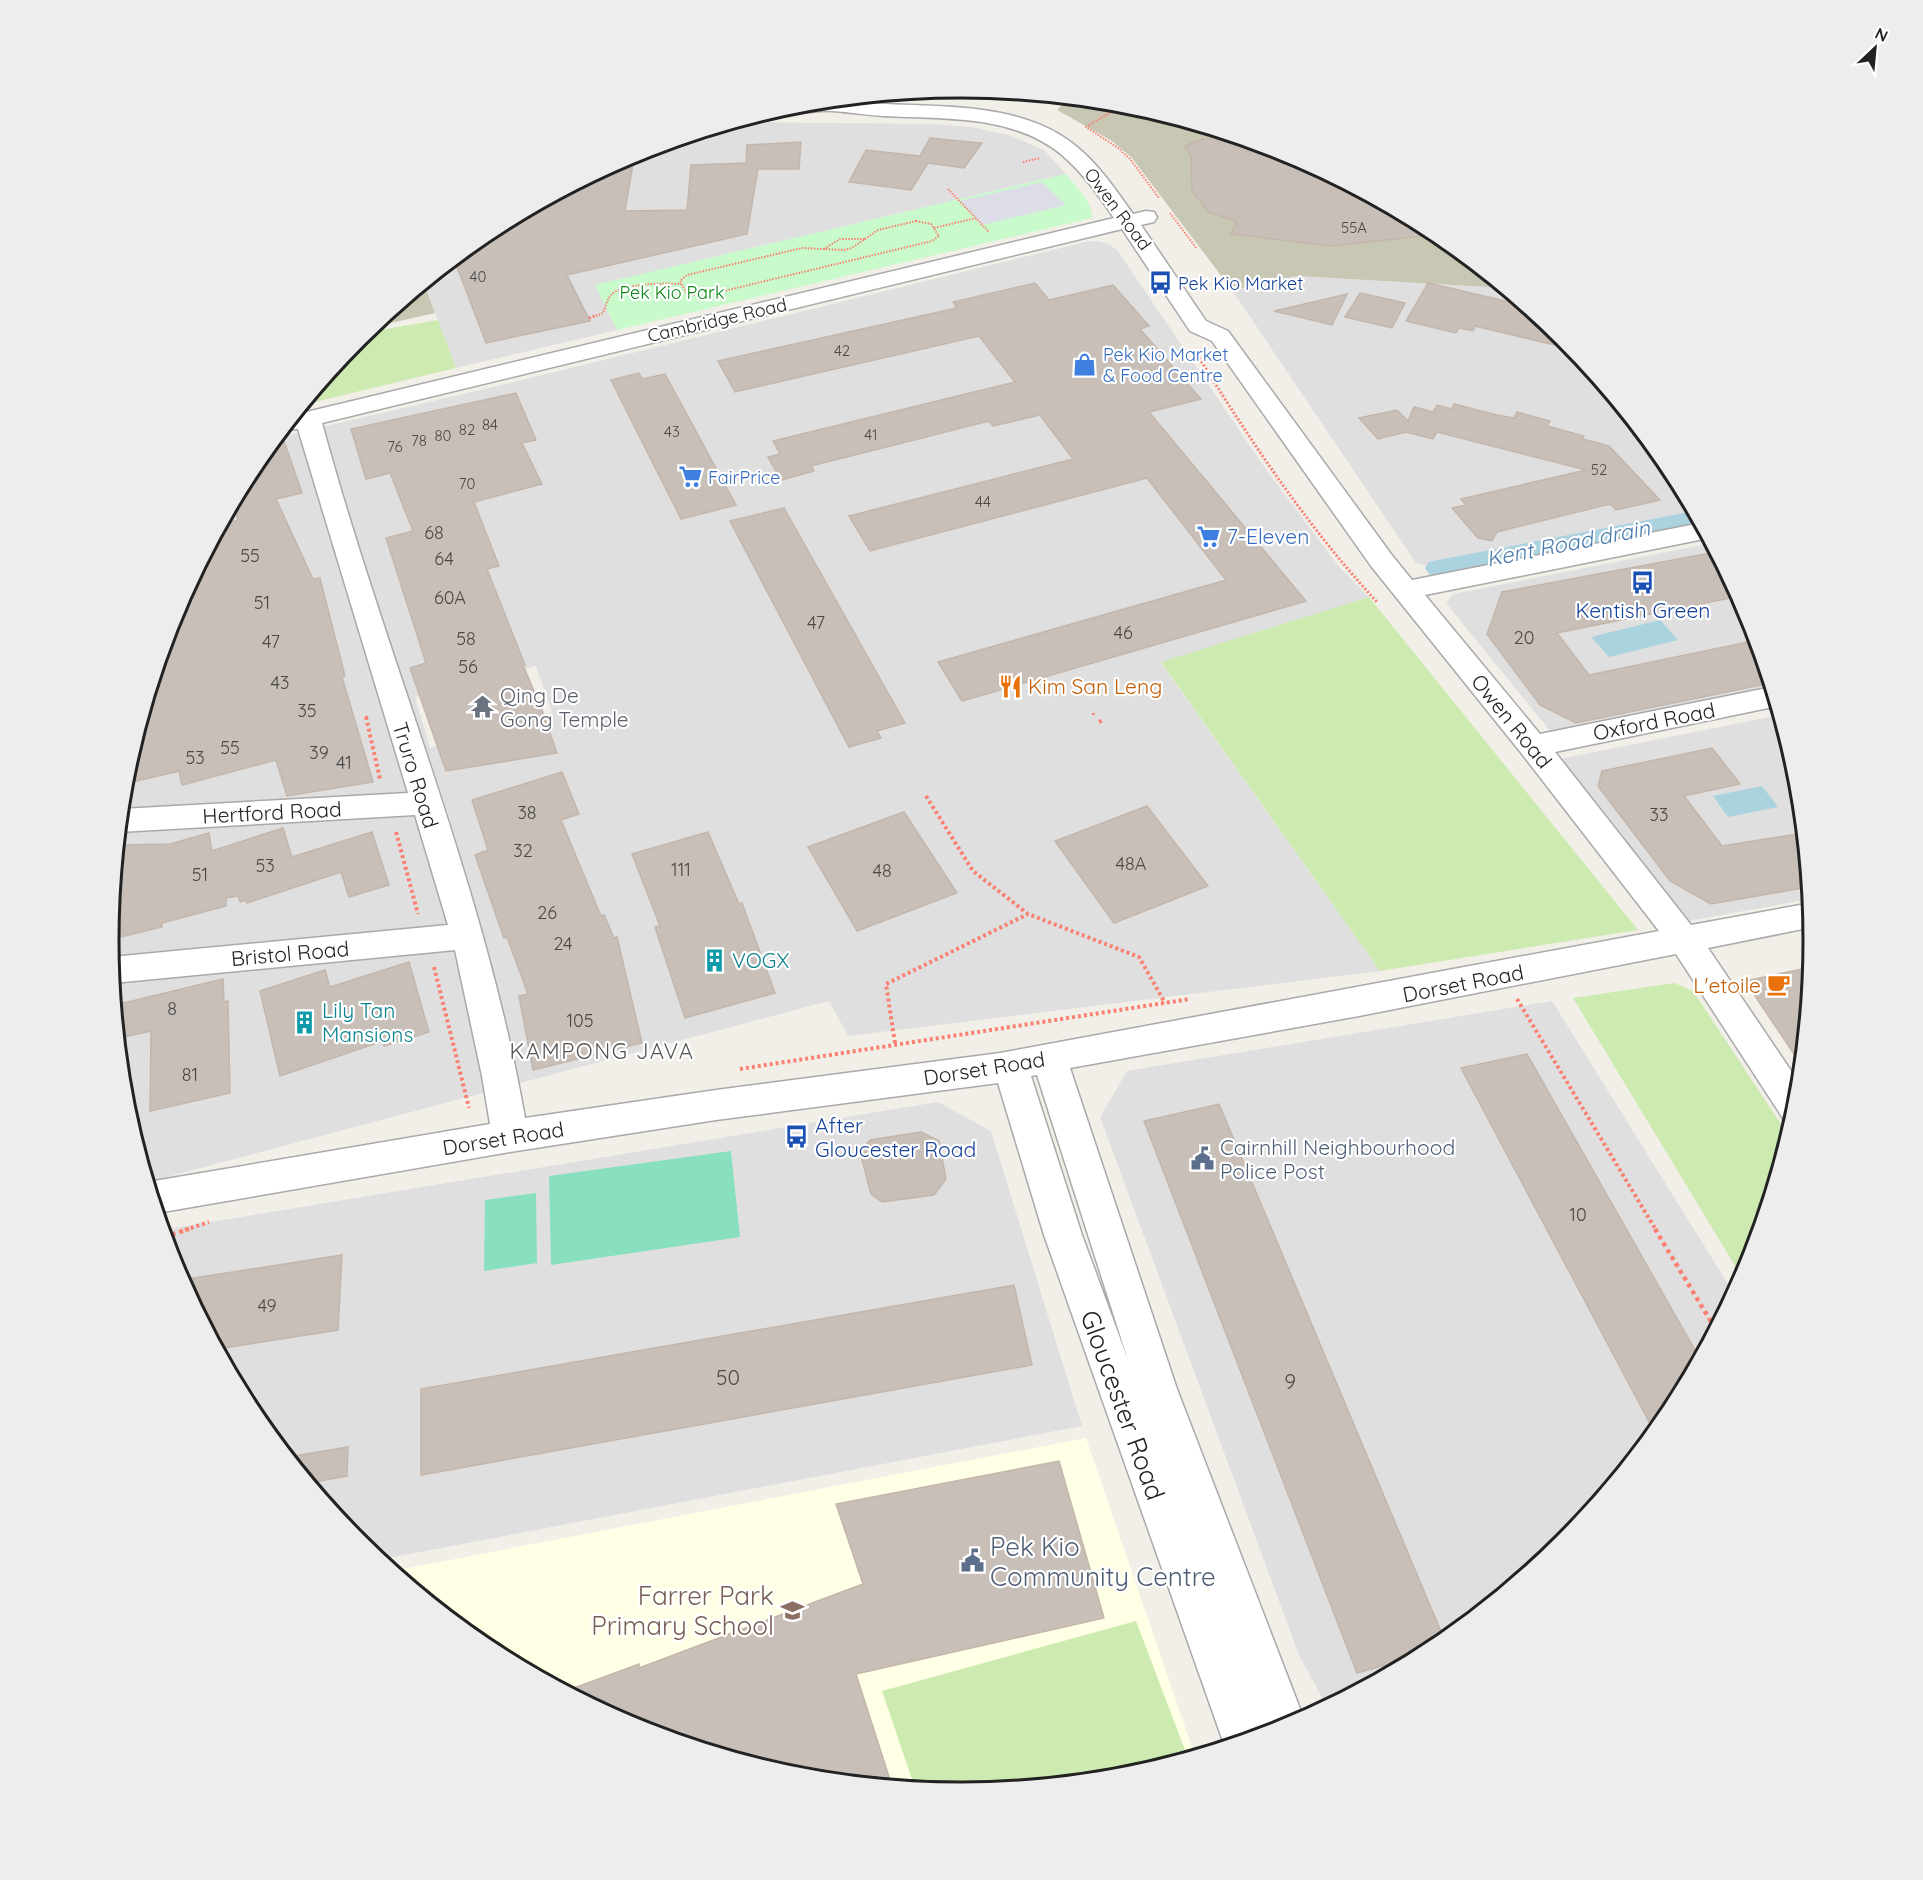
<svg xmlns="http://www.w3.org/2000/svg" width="1923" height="1880" viewBox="0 0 1923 1880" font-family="Quicksand,sans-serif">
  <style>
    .residential { fill: #e0dfdf; fill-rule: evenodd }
    .education { fill: #ffffe5 }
    .construction { fill: #c7c7b4 }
    .grass { fill: #cdebb0 }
    .park { fill: #c8facc }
    .pitch { fill: #88e0be }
    .plaza { fill: #dddde8 }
    .water { fill: #aad3df }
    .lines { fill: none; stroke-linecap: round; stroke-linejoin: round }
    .canal { fill: #aad3df; fill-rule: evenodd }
    .building { fill: #c7bfb8; stroke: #c4b6ab; stroke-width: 1.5 }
    .minor-casing { stroke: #a9a9a9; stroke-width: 3 }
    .path-far3 { stroke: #fa8072; stroke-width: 2; stroke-dasharray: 1.5 1.5; stroke-linecap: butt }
    .path-far2 { stroke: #fa8072; stroke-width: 3; stroke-dasharray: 2 2; stroke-linecap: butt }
    .path-far1 { stroke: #fa8072; stroke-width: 4; stroke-dasharray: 3 3; stroke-linecap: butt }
    .path { stroke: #fa8072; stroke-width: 4.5; stroke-dasharray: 4 4; stroke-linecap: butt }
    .minor { fill: #fff; fill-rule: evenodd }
    .labels { text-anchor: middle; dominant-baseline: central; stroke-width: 4.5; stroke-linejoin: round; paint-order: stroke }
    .far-number-label { font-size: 15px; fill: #4b4948 }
    .far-street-label { font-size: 18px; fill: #222; stroke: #fff }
    .far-transit-label { font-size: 18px; fill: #164399; stroke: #fff; text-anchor: start }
    .far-park-label { font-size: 18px; fill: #0c8416; stroke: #fff }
    .far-shop-label { font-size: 18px; fill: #366cbe; stroke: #fff; text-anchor: start }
    .number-label { font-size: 18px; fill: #4b4948 }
    .shop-label { font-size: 21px; fill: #366cbe; stroke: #fff; text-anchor: start }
    .transit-label { font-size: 21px; fill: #164399; stroke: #fff }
    .food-label { font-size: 21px; fill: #c56008; stroke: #fff; text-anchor: start }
    .worship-label { font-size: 21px; fill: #5b616d; stroke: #fff; text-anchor: start }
    .street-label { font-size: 21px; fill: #222; stroke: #fff }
    .culture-label { font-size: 21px; fill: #0d838f; stroke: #fff; text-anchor: start }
    .service-label { font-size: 21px; fill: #4e5e75; stroke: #fff; text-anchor: start }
    .near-number-label { font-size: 21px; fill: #4b4948 }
    .water-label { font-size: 22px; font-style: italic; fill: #4a7aab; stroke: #fff }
    .neighbourhood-label { font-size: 22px; letter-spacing: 1.5px; fill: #555; stroke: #fff }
    .near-street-label { font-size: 26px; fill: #222; stroke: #fff }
    .near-service-label { font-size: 26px; fill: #4e5e75; stroke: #fff; text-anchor: start }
    .near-education-label { font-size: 26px; fill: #785e54; stroke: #fff; text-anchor: end }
    .rim { fill: none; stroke: #222; stroke-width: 3 }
  </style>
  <rect width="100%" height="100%" fill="#f2efe9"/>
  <path class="residential" d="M733 122 933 124 972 127 1012 136 1044 150 1066 174 596 285 617 330 456 368 424 283 488 231 635 152Z
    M1096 241 1108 244 1117 250 1265 468 1340 568 1369 597 1161 663 1380 971 848 1036 829 1001 148 1182 125 1106 109 940 125 773 174 613 252 466 275 438 518 381 1085 242ZM536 666 552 712 430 748 415 697Z
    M1297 276 1505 288 1565 337 1671 466 1699 519 1432 568 1416 563 1232 290Z
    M1712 543 1750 614 1772 689 1551 732 1446 603 1453 594Z
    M1780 715 1798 774 1810 899 1689 921 1560 759Z
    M1552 1001 1735 1295 1671 1414 1564 1543 1435 1649 1327 1707 1299 1655 1100 1117 1127 1071Z
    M938 1102 991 1131 1082 1426 378 1560 358 1543 252 1414 173 1266 162 1230Z"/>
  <path class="education" d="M1086 1438 1195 1756 1128 1777 962 1793 795 1777 635 1728 487 1649 392 1571Z"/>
  <path class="construction" d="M1063 104 1140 107 1288 152 1436 231 1505 288 1297 276 1232 290 1132 158 1112 141 1057 110Z
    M424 283 435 313 369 328Z"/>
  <path class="grass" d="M438 320 456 368 302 405 363 333Z
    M1369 597 1638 930 1380 971 1161 662Z
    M1674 983 1693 991 1789 1136 1749 1267 1743 1279 1573 998Z
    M1136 1621 1188 1758 1128 1777 962 1793 915 1788 882 1691Z"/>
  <path class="park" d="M1066 174C1074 185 1094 203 1092 218L617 330 595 285Z"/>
  <path class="pitch" d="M731 1151 740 1237 551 1265 549 1176Z
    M536 1193 537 1263 484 1271 485 1200Z"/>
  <path class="plaza" d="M1042 182 1066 205 982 225 960 201Z"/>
  <path class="water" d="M1660 620 1678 640 1609 657 1591 637Z
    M1762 786 1778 807 1728 817 1713 796Z"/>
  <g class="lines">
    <path class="canal" d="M1695 511 1702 525 1438 576 1429 574 1425 568 1429 562 1438 560Z"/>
  </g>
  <path class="building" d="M1216 137 1242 138 1288 152 1440 234 1331 246 1231 234 1237 222 1209 212 1192 191 1191 157 1185 146 1199 140Z
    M930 138 982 143 964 168 928 163 911 190 849 182 866 150 920 156Z
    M801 142 799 169H758L747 234 567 275 590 321 486 343 454 259 488 231 635 152 625 211 687 210 691 165 746 163 747 145Z
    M1035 283 1049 300 1113 285 1149 326 1140 329 1201 399 1149 412 1306 601 962 701 938 662 1226 580 1147 478 870 551 849 516 1073 459 1040 415 993 426 989 421 811 466 814 471 781 480 768 457 780 454 773 441 1015 382 979 336 735 392 718 361 957 308 953 302Z
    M1428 283 1527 306 1565 337 1576 350 1475 326 1473 331 1459 328 1456 333 1406 321Z
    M1360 293 1405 303 1392 328 1345 317Z
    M1347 294 1332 325 1274 311Z
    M639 373 642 379 665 374 736 505 681 519 611 380Z
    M516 393 536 440 522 443 542 484 474 502 499 566 487 569 525 665H523L542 710 557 753 446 771 410 668 426 663 386 538 413 531 390 473 366 479 351 429Z
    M1454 404 1497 415 1514 418 1517 412 1550 421 1547 426 1584 436 1583 439 1609 446 1660 500 1616 510 1610 504 1497 532 1492 541 1478 538 1452 508 1466 505 1461 499 1586 470 1437 432 1433 439 1406 432 1378 439 1359 418 1397 410 1408 421 1414 407 1433 412 1437 405 1452 409Z
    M281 432 302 493 276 499 313 579 320 578 345 676 342 677 373 782 287 796 276 760 182 785 179 771 124 784 125 773 174 613 221 525 238 520 233 503 252 466Z
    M784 508 905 723 877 731 881 738 849 747 730 521Z
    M1710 553 1729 575 1740 596 1557 633 1589 675 1757 640 1771 683 1576 723 1540 705 1487 634 1502 592Z
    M1712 748 1740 784 1684 796 1722 846 1804 833 1809 887 1711 904 1670 881 1598 786 1602 771Z
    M562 772 579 814 561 820 601 916 604 915 614 938 617 937 642 1043 533 1070 519 996 528 994 507 937 504 938 475 855 488 850 472 800Z
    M1147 806 1208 886 1114 923 1055 841Z
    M904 812 957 893 857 931 808 847Z
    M283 828 292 857 372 832 389 885 349 897 341 872 247 903 246 900 240 902 238 896 226 898V906L162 923V927L116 938 112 907 118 845 170 844 209 833 212 851Z
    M708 832 739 904 742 903 775 993 685 1018 655 927 660 926 632 854Z
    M409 962 429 1032 384 1046 383 1041 280 1076 260 991 325 970 330 987Z
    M1812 967 1810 986 1802 1066 1745 981Z
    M223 979 224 1002 228 1001 230 1093 150 1111 151 1031 119 1038V1004Z
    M1527 1054 1700 1359 1671 1414 1655 1433 1461 1068Z
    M1219 1104 1445 1641 1428 1653 1357 1673 1144 1121Z
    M921 1132 939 1141 946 1179 934 1195 882 1202 871 1194 860 1152 870 1140Z
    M342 1255 338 1330 218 1349 181 1280Z
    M1014 1285 1032 1365 421 1475V1389Z
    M348 1447 347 1476 309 1483 288 1457Z
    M1059 1461 1104 1618 856 1674 892 1786 795 1777 635 1728 566 1691 639 1664V1668L863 1584 836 1504Z"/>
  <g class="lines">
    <defs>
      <path id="minor" d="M859 98 868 103C936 108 1021 100 1077 147 1099 165 1116 190 1133 214L1146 211 1154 212 1157 217 1154 222 1141 225 1206 321 1228 331 1391 554 1412 580 1701 523 1709 538 1425 595 1540 734 1772 687 1778 706 1555 752 1691 925 1811 903 1813 927 1708 948 1800 1084 1798 1107 1793 1123 1784 1120 1676 954 1359 1016 1070 1068 1177 1389 1304 1719 1288 1728 1225 1747 1044 1235 998 1083 716 1120 510 1152 157 1213 148 1182 490 1124 482 1076 455 950 113 983 111 957 448 925 415 815 119 832 121 809 408 793 298 429 282 430 294 415 1114 218C1099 196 1083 173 1062 155 1013 114 942 119 882 116 866 115 849 112 832 111 816 109 792 118 779 108L795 103ZM1122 229 1190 331 1212 341 1371 566 1522 754 1659 931 1000 1053 716 1090 525 1118C483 880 385 656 322 423ZM1037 1075 1128 1360 1082 1235 1031 1076Z"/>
    </defs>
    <use href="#minor" class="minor-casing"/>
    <path class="path-far3" d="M1151 110 1116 109 1086 127 1118 148 1130 159 1159 198
      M739 121 771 120
      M1023 162 1040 158
      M948 189 989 232
      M1170 213 1197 249
      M916 221 931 224 939 236 932 241 703 296 687 294 680 281 687 275 802 248 844 250 852 248 878 230Z
      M934 228 976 218
      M824 249 840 239H865
      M593 317 603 313C605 307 607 300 611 295 622 283 665 283 681 284"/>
    <path class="path-far2" d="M589 318 597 315
      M1195 351C1249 439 1307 526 1377 602
      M1093 713 1094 716
      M366 716 367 719"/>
    <path class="path-far1" d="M366 717 380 779
      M1099 722 1103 720
      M926 796 973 871 1028 914 1139 957 1165 1003
      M396 832 418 914
      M434 967 469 1108
      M1517 999 1656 1230
      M895 1043 886 984 1028 914
      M740 1069 1190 999
      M185 1230 209 1222"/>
    <path class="path" d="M1655 1229 1716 1330
      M164 1237 189 1229"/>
    <use href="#minor" class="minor"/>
  </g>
  <defs>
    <symbol id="bus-bare" viewBox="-9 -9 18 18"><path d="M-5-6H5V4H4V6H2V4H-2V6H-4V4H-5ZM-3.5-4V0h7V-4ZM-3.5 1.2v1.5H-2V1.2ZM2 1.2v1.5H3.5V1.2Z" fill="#1a4fb4" stroke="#fff" stroke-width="2.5" paint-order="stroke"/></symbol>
    <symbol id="shop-bare" viewBox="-9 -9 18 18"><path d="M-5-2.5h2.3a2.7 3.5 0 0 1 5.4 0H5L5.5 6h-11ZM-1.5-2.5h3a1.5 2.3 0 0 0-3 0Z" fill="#3f7fe0" stroke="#fff" stroke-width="2.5" paint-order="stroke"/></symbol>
    <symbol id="supermarket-bare" viewBox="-9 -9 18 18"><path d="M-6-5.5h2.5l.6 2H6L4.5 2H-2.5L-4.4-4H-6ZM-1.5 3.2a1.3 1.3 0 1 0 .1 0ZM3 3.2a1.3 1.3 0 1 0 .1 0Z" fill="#3f7fe0" stroke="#fff" stroke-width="2.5" paint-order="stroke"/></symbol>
    <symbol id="restaurant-bare" viewBox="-9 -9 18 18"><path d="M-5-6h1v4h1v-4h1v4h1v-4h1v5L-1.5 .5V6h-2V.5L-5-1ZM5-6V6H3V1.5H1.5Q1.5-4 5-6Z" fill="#e8710a" stroke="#fff" stroke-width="2.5" paint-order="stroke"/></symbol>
    <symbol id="temple-bare" viewBox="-9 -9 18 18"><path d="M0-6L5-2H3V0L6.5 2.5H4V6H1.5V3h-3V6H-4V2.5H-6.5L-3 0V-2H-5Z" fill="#6b7280" stroke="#fff" stroke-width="2.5" paint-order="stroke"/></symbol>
    <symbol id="building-bare" viewBox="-9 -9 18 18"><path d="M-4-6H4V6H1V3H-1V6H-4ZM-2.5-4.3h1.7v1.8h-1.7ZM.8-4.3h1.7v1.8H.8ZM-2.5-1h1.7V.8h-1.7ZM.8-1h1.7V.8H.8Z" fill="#0f9aa8" stroke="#fff" stroke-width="2.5" paint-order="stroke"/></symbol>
    <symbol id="cafe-bare" viewBox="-9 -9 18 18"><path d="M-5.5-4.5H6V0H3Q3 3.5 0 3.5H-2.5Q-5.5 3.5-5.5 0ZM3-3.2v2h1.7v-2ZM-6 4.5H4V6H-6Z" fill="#e8710a" stroke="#fff" stroke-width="2.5" paint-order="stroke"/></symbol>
    <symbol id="civic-bare" viewBox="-9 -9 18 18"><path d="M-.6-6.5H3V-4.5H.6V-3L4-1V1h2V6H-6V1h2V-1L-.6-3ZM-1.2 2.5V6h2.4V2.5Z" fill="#5c6f8a" stroke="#fff" stroke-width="2.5" paint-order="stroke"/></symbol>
    <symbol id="school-bare" viewBox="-9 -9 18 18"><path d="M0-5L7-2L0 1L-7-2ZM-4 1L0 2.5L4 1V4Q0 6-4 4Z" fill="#8d6e63" stroke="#fff" stroke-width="2.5" paint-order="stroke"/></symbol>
  </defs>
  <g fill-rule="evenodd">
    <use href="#bus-bare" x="1144" y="266" width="33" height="33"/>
    <use href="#shop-bare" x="1068" y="348" width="33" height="33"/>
    <use href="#supermarket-bare" x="674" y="460" width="33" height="33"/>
    <use href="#supermarket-bare" x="1192" y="520" width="33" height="33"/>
    <use href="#bus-bare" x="1626" y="566" width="33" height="33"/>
    <use href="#restaurant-bare" x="994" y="670" width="33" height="33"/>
    <use href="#temple-bare" x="466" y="690" width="33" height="33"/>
    <use href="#building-bare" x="698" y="944" width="33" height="33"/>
    <use href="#cafe-bare" x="1762" y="968" width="33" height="33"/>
    <use href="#building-bare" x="288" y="1006" width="33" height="33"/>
    <use href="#bus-bare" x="780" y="1120" width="33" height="33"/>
    <use href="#civic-bare" x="1186" y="1142" width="33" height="33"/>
    <use href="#civic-bare" x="956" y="1544" width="33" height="33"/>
    <use href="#school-bare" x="776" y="1594" width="33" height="33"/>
  </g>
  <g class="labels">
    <g class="far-number-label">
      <text x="1354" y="227">55A</text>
      <text x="478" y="276">40</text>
      <text x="842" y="350">42</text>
      <text x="490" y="424">84</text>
      <text x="467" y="429">82</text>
      <text x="672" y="431">43</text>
      <text x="871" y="434">41</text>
      <text x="443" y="435">80</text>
      <text x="419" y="440">78</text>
      <text x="395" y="446">76</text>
      <text x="1599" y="469">52</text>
      <text x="467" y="483">70</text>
      <text x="983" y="501">44</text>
    </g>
    <g class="far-street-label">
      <text transform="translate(1118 209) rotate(53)">Owen Road</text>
      <text transform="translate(717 320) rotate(-13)">Cambridge Road</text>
    </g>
    <g class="far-transit-label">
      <text x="1178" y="283">Pek Kio Market</text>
    </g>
    <g class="far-park-label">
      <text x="672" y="292">Pek Kio Park</text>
    </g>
    <g class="far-shop-label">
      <text x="1103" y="354">Pek Kio Market<tspan x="1103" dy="21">&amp; Food Centre</tspan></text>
      <text x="708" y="477">FairPrice</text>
    </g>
    <g class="number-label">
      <text x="434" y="532">68</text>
      <text x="250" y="555">55</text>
      <text x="444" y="558">64</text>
      <text x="450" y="597">60A</text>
      <text x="262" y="602">51</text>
      <text x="816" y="622">47</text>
      <text x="1123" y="632">46</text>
      <text x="1524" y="637">20</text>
      <text x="466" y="638">58</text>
      <text x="271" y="641">47</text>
      <text x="468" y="666">56</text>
      <text x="280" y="682">43</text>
      <text x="307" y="710">35</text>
      <text x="230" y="747">55</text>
      <text x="319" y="752">39</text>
      <text x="195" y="757">53</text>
      <text x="344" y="762">41</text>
      <text x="527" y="812">38</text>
      <text x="1659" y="814">33</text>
      <text x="523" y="850">32</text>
      <text x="1131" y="863">48A</text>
      <text x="265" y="865">53</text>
      <text x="681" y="869">111</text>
      <text x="882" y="870">48</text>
      <text x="200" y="874">51</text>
      <text x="547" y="912">26</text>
      <text x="563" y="943">24</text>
      <text x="172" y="1008">8</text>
      <text x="580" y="1020">105</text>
      <text x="190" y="1074">81</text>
      <text x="1578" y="1214">10</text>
      <text x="267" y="1305">49</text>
    </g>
    <g class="shop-label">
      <text x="1227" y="536">7-Eleven</text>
    </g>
    <g class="transit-label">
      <text x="1643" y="610">Kentish Green</text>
      <text x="815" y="1125" text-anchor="start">After<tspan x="815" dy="24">Gloucester Road</tspan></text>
    </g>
    <g class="food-label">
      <text x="1028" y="686">Kim San Leng</text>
      <text x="1761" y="985" text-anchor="end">L'etoile</text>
    </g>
    <g class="worship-label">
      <text x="500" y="695">Qing De<tspan x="500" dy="24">Gong Temple</tspan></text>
    </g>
    <g class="street-label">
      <text transform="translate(1512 721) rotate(51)">Owen Road</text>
      <text transform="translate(1654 721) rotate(-11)">Oxford Road</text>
      <text transform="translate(416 775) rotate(73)">Truro Road</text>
      <text transform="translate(272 812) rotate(-3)">Hertford Road</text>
      <text transform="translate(290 953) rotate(-5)">Bristol Road</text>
      <text transform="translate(1463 983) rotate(-11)">Dorset Road</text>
      <text transform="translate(984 1068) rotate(-9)">Dorset Road</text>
      <text transform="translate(503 1138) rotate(-9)">Dorset Road</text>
    </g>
    <g class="culture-label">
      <text x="732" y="960">VOGX</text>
      <text x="322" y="1010">Lily Tan<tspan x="322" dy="24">Mansions</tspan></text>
    </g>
    <g class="service-label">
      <text x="1220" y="1147">Cairnhill Neighbourhood<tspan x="1220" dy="24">Police Post</tspan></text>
    </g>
    <g class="near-number-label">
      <text x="728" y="1377">50</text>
      <text x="1290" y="1381">9</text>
    </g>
    <g class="water-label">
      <text transform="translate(1568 543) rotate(-11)">Kent Road drain</text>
    </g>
    <g class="neighbourhood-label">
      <text x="602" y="1051">KAMPONG JAVA</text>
    </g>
    <g class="near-street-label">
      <text transform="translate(1123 1405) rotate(70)">Gloucester Road</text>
    </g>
    <g class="near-service-label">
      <text x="990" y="1546">Pek Kio<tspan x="990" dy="30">Community Centre</tspan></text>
    </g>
    <g class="near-education-label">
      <text x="774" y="1595">Farrer Park<tspan x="774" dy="30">Primary School</tspan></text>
    </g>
  </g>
  <path d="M0 0H1923V1880H0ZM119 940a842 842 0 1 1 1684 0a842 842 0 1 1-1684 0Z" fill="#ededed" fill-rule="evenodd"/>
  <path class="rim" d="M119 940a842 842 0 1 1 1684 0a842 842 0 1 1-1684 0Z"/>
  <g transform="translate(1875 48) rotate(26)" stroke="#ffffff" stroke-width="4.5" paint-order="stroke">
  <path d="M0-4.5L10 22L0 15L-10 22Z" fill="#222222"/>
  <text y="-9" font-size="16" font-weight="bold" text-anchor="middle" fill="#222222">N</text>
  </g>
</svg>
